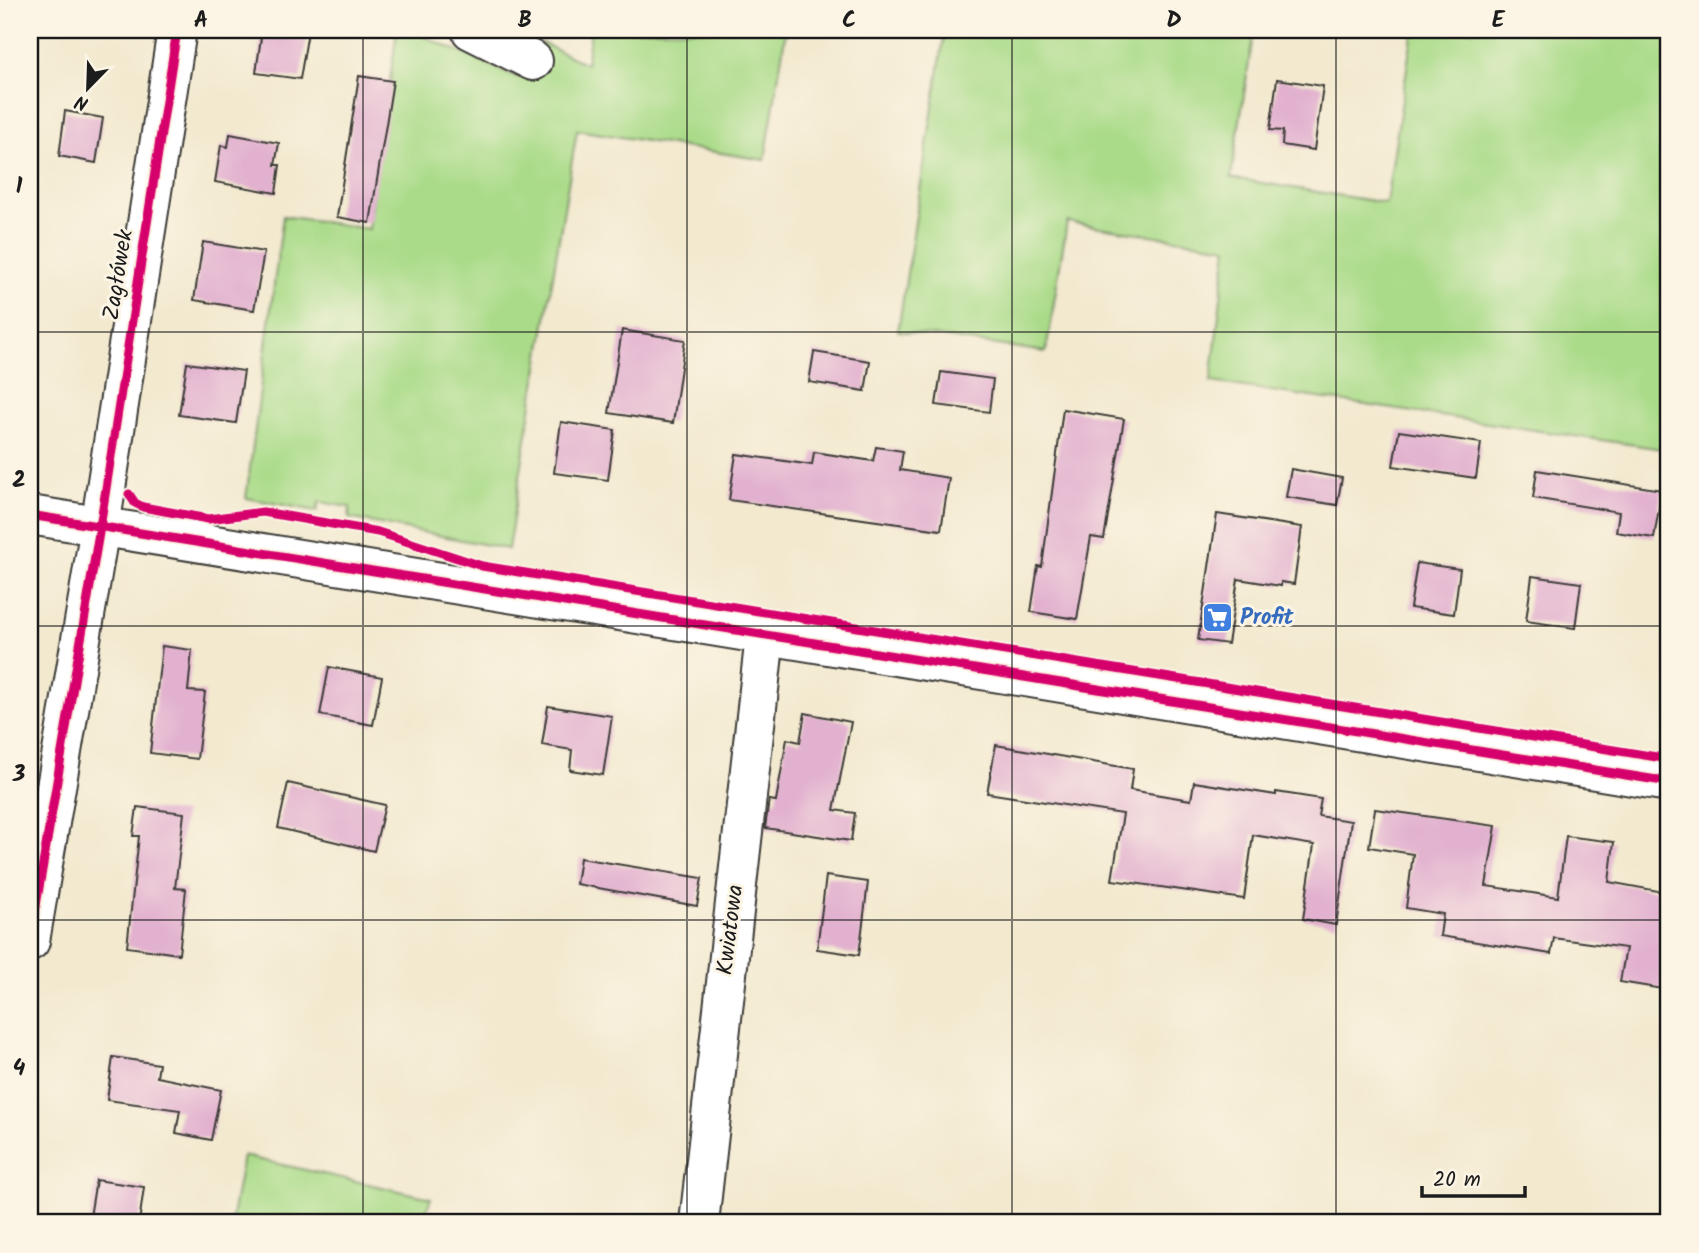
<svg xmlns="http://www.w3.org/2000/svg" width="1699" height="1253" viewBox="0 0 1699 1253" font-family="Kalam,sans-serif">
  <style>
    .green { fill: #aadb89; stroke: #637c52; stroke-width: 2 }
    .building { fill: #e2b1cf }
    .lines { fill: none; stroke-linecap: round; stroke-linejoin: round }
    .minor-casing { stroke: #3c3b37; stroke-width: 42 }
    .path { stroke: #3c3b37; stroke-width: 4.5; stroke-dasharray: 2 5; stroke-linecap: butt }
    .minor { stroke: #fff; stroke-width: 38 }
    .cycleway-casing { stroke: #fcf5e5; stroke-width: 13 }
    .cycleway { stroke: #d6006c; stroke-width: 9 }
    .grid { fill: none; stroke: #1c1c1c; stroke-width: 2; stroke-opacity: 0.55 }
    .labels { text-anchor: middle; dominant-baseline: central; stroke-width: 6; stroke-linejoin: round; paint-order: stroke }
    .street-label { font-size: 23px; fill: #1c1c1c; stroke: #fcf5e5 }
    .shop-label { font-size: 23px; font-weight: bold; fill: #366cbe; stroke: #fcf5e5; text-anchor: start }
    .neatline { fill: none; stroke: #1c1c1c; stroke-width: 2.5 }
    .grid-label { font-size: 23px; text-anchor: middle; font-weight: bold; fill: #1c1c1c }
  </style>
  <rect width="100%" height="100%" fill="#fcf5e5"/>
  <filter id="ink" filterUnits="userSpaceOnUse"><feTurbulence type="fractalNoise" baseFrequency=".0143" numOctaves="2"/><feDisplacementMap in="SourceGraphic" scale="14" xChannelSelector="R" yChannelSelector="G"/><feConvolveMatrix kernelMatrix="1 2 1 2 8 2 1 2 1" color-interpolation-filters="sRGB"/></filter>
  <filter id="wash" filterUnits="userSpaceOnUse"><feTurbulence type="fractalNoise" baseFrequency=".00686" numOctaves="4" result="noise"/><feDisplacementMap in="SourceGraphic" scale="28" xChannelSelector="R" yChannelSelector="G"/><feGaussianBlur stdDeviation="1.57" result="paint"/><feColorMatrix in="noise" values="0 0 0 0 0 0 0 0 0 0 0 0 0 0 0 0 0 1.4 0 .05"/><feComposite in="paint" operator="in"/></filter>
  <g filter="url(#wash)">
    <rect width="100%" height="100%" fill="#f2e9cf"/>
    <path class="green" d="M397 30H409L517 77 537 76 542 43 586 64 591 30H786L765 160 577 130 508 549 349 518 350 507 319 502 317 511 246 498 283 216 369 229Z
      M945 30H1254L1231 178 1386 203 1413 30H1669V450L1211 382 1227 247 1067 222 1046 352 898 331Z
      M243 1156 431 1198 422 1223H231Z"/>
    <g id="blocks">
      <path class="building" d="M262 30 308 32 300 79 256 73Z
        M359 76 393 81 370 223 337 217Z
        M1277 79 1323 86 1314 150 1282 145 1283 131 1270 130Z
        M65 111 103 118 96 163 59 156Z
        M230 134 279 143 275 165H280L276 193 215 182 221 145 228 147Z
        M203 242 264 252 254 310 194 300Z
        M622 330 685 340 673 423 609 413Z
        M814 352 870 361 865 391 809 382Z
        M187 363 244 371 236 423 179 415Z
        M941 372 993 379 989 412 936 405Z
        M1063 409 1124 419 1104 539 1091 537 1077 619 1031 612 1038 566 1042 567Z
        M561 422 615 430 608 480 554 473Z
        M1399 431 1481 443 1476 478 1393 466Z
        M876 447 903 451 900 470 949 478 941 530 729 500 736 454 812 465 814 452 873 461Z
        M1291 469 1342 478 1337 505 1286 497Z
        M1537 470 1662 490 1654 538 1616 532 1619 512 1533 498Z
        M1217 514 1302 527 1294 584 1281 582V586L1238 579 1228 644 1198 640Z
        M1417 563 1460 569 1454 614 1410 608Z
        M1532 576 1581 583 1575 628 1526 621Z
        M162 646 192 650 188 691 205 692 197 759 150 753Z
        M329 667 382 677 373 725 320 715Z
        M548 706 612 716 603 775 570 770 572 750 542 745Z
        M805 713 851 722 834 810 855 813 851 841 765 828 769 800 776 801 787 739 800 742Z
        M996 745 1133 769 1130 790 1191 800 1194 782 1276 795V792L1321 799 1318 816 1351 821 1336 925 1303 919 1314 845 1253 835 1244 899 1112 880 1123 814 987 793Z
        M288 783 385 805 374 851 278 828Z
        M137 807 184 813 175 888 186 889 179 954 127 947 139 836H133Z
        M1375 809 1496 826 1486 886 1558 897 1566 836 1614 842 1609 882 1669 893V990L1620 982 1626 948 1554 938 1551 954 1440 936 1443 914 1406 908 1413 854 1369 847Z
        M580 858 702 878 697 906 576 884Z
        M826 876 868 882 859 955 817 949Z
        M113 1057 159 1064 157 1077 221 1090 211 1140 176 1133 180 1110 107 1100Z
        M96 1180 144 1187 139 1223H89Z"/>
    </g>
  </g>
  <g filter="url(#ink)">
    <use href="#blocks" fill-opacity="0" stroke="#3c3b37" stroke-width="2"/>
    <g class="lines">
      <defs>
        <path id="minor" d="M471 30 533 61
          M30 515 1669 782
          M30 941 100 527 177 30
          M699 1223 765 636"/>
      </defs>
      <use href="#minor" class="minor-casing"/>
      <path class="path" d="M256 513 350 527"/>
      <use href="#minor" class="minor"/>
      <defs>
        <path id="cycleway" d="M129 494 135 503 143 507 208 519 263 512 378 532 482 566 1669 759
          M30 515 1669 782
          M30 941 100 527 177 30"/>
      </defs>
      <use href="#cycleway" class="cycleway-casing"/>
      <use href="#cycleway" class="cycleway"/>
    </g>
  </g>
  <path class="grid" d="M363 30V1223M687 30V1223M1012 30V1223M1336 30V1223M30 332H1669M30 626H1669M30 920H1669"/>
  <defs>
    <symbol id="supermarket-square" viewBox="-11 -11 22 22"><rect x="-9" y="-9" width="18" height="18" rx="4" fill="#3f7fe0" stroke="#fcf5e5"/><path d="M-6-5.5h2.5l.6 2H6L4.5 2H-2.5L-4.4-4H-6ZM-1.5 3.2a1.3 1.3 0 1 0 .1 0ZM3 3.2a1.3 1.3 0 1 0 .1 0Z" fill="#fff"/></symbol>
  </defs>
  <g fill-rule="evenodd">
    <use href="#supermarket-square" x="1200" y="600" width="35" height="35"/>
  </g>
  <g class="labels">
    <g class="street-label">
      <text transform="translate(119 275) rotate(-81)">Zagłówek</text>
      <text transform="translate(731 930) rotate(-83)">Kwiatowa</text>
    </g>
    <g class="shop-label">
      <text x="1240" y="618">Profit</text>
    </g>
  </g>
  <rect width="1699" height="1253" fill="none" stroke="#fcf5e5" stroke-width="77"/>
  <g transform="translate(88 88) rotate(203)" stroke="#fcf5e5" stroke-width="5" paint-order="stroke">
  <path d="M0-5L12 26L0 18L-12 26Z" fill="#1c1c1c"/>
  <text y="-10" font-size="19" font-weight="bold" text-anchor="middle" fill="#1c1c1c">N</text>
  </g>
  <path d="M1422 1186v10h103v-10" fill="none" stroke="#1c1c1c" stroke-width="3.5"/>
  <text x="1433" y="1186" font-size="21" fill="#1c1c1c" stroke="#fcf5e5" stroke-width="5" paint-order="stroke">20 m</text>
  <rect x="38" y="38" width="1622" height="1176" class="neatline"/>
  <g class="grid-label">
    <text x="201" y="27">A</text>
    <text x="525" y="27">B</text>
    <text x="849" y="27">C</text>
    <text x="1174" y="27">D</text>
    <text x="1498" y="27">E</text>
    <text x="19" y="193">1</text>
    <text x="19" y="487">2</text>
    <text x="19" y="781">3</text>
    <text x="19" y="1075">4</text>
  </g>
</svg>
